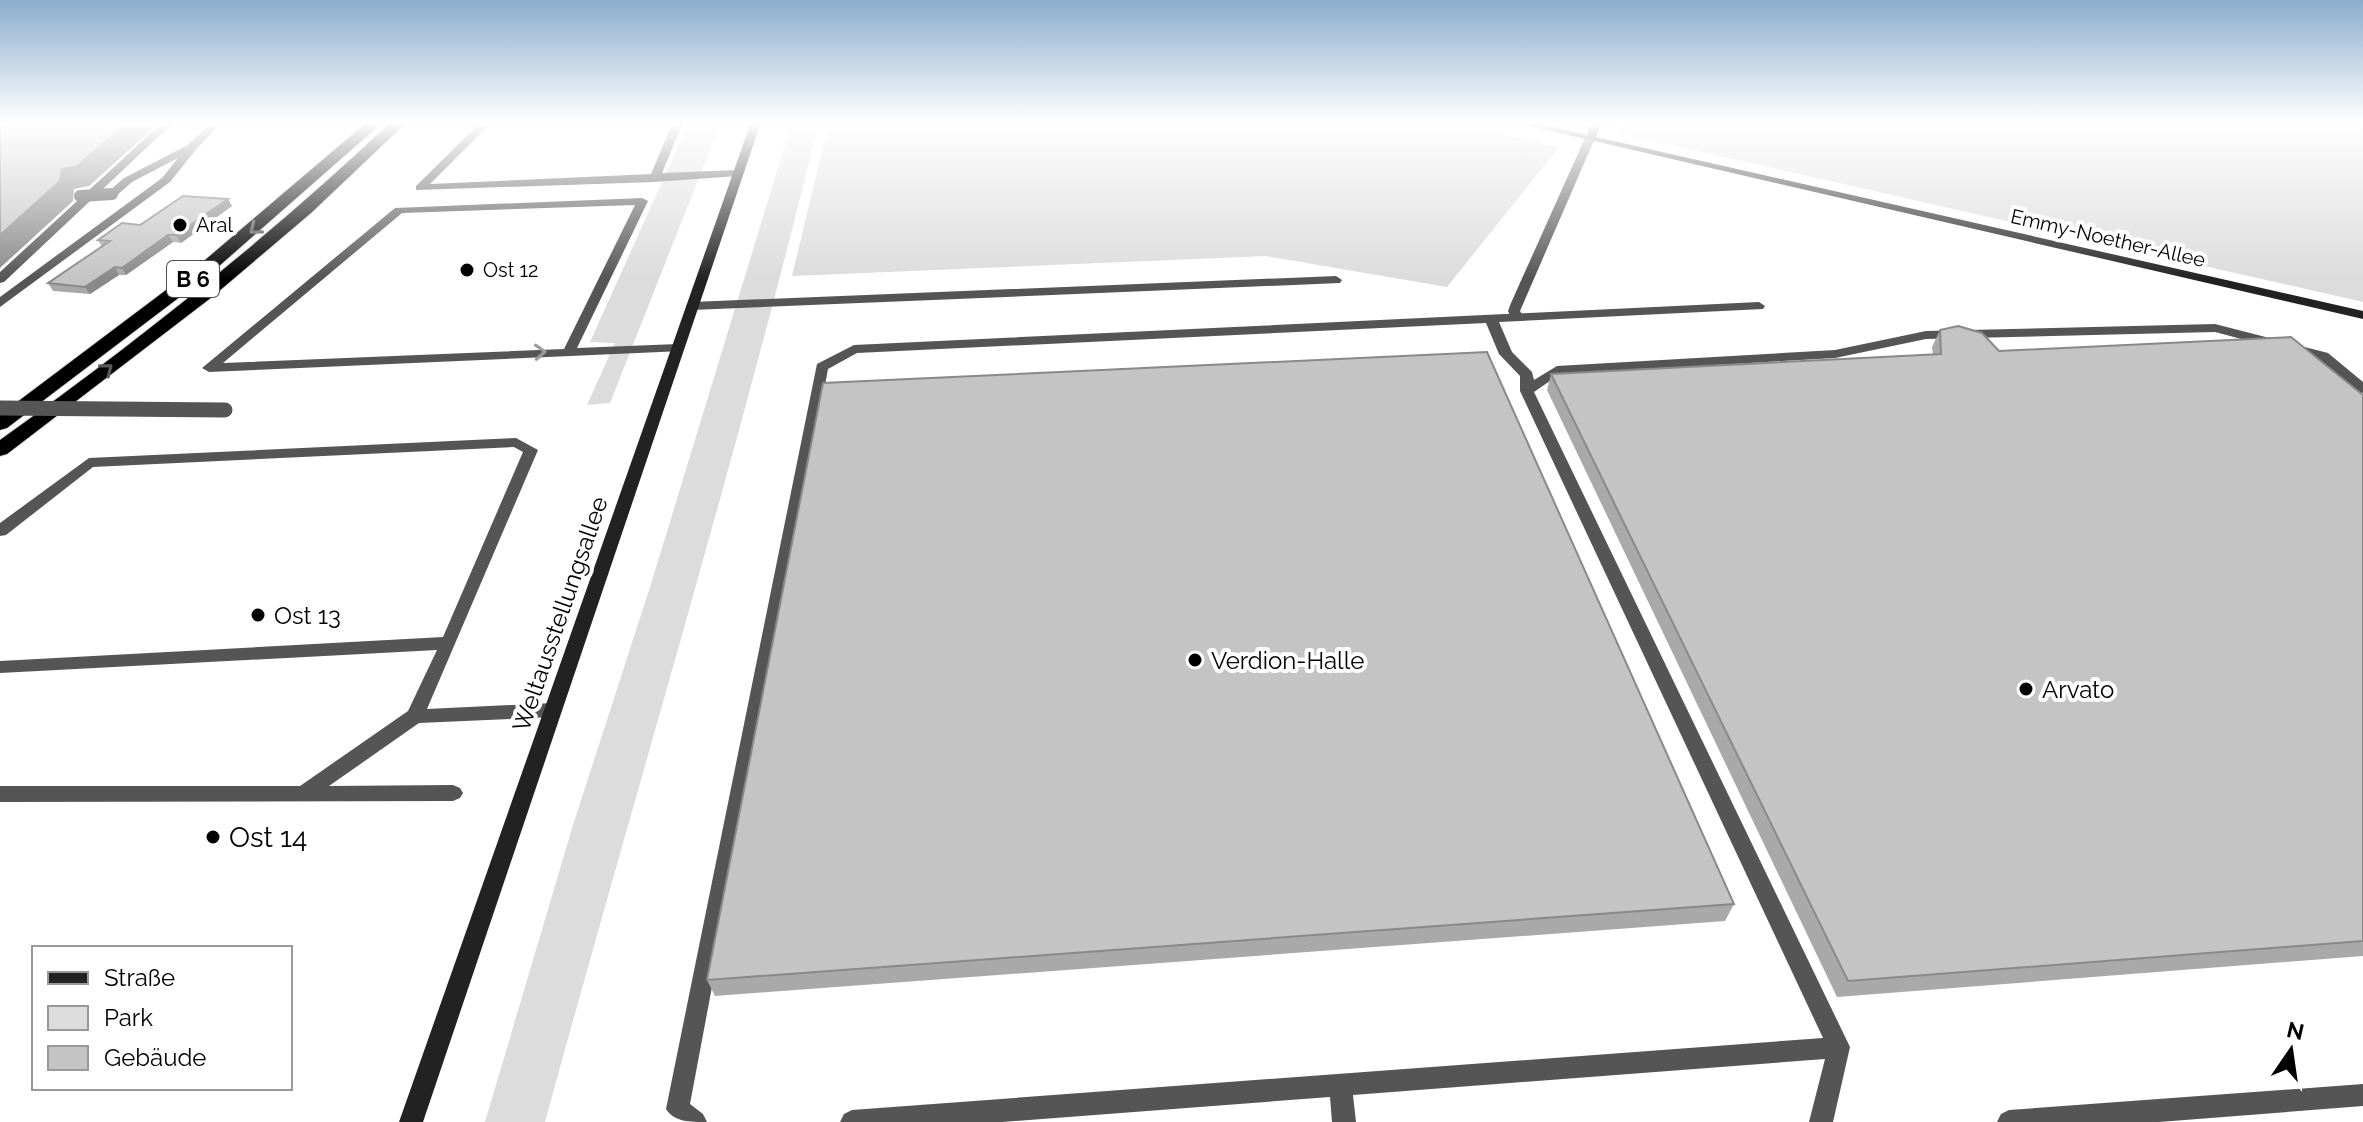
<svg xmlns="http://www.w3.org/2000/svg" width="2363" height="1122" viewBox="0 0 2363 1122" font-family="Raleway,sans-serif">
  <style>
    .green { fill: #dcdcdc }
    .lines { fill: none; stroke-linecap: round; stroke-linejoin: round }
    .trunk-casing { stroke: #dbdbdb; stroke-width: 2 }
    .service { fill: #555; fill-rule: evenodd }
    .minor { fill: #555; fill-rule: evenodd }
    .secondary { fill: #222; fill-rule: evenodd }
    .trunk { fill: #000; fill-rule: evenodd }
    .service-bridge { stroke: #555; stroke-width: 12 }
    .pedestrian-bridge { stroke: #555; stroke-width: 15 }
    .wall { fill: #a9a9a9 }
    .shaded-wall { fill: #898989 }
    .building { fill: #c4c4c4; stroke: #898989; stroke-width: 2 }
    .oneway { stroke: #595959 }
    .oneway2 { stroke: #999 }
    .poi-dot { fill: #000; stroke: #fff; stroke-width: 3 }
    .labels { text-anchor: middle; dominant-baseline: central; stroke-width: 8; stroke-linejoin: round; paint-order: stroke }
    .far-poi-label { font-size: 20px; fill: #000; stroke: #fff; text-anchor: start }
    .far-street-label { font-size: 20px; fill: #000; stroke: #fff }
    .shield { fill: #fff; stroke: #4c4c4c; stroke-width: 2 }
    .shield-label { font-size: 22px; font-weight: bold; fill: #000 }
    .street-label { font-size: 24px; fill: #000; stroke: #fff }
    .poi-label { font-size: 24px; fill: #000; stroke: #fff; text-anchor: start }
    .near-poi-label { font-size: 28px; fill: #000; stroke: #fff; text-anchor: start }
  </style>
  <rect width="100%" height="100%" fill="#fff"/>
  <path class="green" d="M689 122H721L610 403 587 405 615 343 590 342Z
    M792 122H819C737 458 636 789 545 1122H485L573 825 651 584Z
    M829 122H1449L1559 147 1447 287 1266 256 792 276Z
    M1622 122H2363V302L1618 133Z"/>
  <g class="lines">
    <defs>
      <path id="trunk" d="M367 122H383L210 274 7 428 0 430V415L198 266Z
        M391 122H407L311 213 212 297 7 454 0 456V440C137 342 268 238 391 122Z"/>
    </defs>
    <use href="#trunk" class="trunk-casing"/>
    <path class="service" d="M163 122H174L4 282 0 283V272Z
      M212 122H223L198 147 170 182 0 307V297L162 178 178 158 132 182 116 196H108V192L124 178 188 145Z
      M481 122H492L430 184 651 174 673 122H683L662 173 738 170 743 173 738 176 654 182 416 190V186Z
      M642 198 648 201 577 348 678 344 683 345V351L209 372 202 368 395 208ZM635 205 564 349 223 363 402 213Z
      M1336 276 1342 280 1340 283 692 310 686 306 692 302Z
      M1759 302 1765 306 1763 309 1499 322 1512 352 1532 372 1534 380 1557 366 1835 350 1926 331 2215 324 2328 353 2363 382V393L2358 392 2318 359 2215 332 1926 339 1835 358 1560 374 1534 392 1850 1047 1833 1122H1809L1825 1059 1353 1095 1356 1122H1332L1330 1097 1002 1122H840L844 1114 852 1110 1823 1038 1520 391V376L1499 354 1486 323 857 353 828 369 690 1104 703 1114 707 1122C690 1122 674 1122 666 1109L817 364 854 345Z
      M516 438 538 450 427 709 553 703 559 705 562 710 559 715 553 717 419 723 329 786 453 785 460 788 463 793 460 798 453 801 0 802V786H300L408 711 437 650 0 673V661L443 637 523 452 514 447 93 467 6 535 0 536V523L89 458Z
      M2363 1084V1106L2159 1122H1997L2001 1114 2009 1110Z"/>
    <path class="minor" d="M1590 135 1595 138 1520 311 1524 318 1523 321H1513L1508 311 1511 303 1585 138Z"/>
    <path class="secondary" d="M751 122H761L423 1122H399Z
      M1512 122H1532L1586 135 1592 122H1602L1596 137 2363 311V319Z"/>
    <use href="#trunk" class="trunk"/>
    <path class="service-bridge" d="M80 196 112 194"/>
    <path class="pedestrian-bridge" d="M0 408 225 410"/>
  </g>
  <path class="wall" d="M228 199 232 206 181 243 173 242 126 275H119L90 294 53 291 48 283 102 247 98 240 140 225Z
    M1940 330 1999 351 2363 395V956L1837 997 1547 390 1551 374 1933 355 1932 347Z
    M1734 904 1725 921 715 996 707 980Z"/>
  <path class="shaded-wall" d="M128 122H160L89 186 74 189 73 201 0 268V235L62 169Z
    M228 199 232 206 181 243 176 235Z
    M168 235 173 242 126 275 122 268Z
    M115 267 119 275 90 294 85 287Z"/>
  <path class="building" d="M0 122H128L76 167 62 169 60 181 0 235Z
    M183 196 228 199 176 235H168L122 268 115 267 85 287 48 283 110 241 98 240 122 223 140 225Z
    M1958 326 1982 333 1999 351 2291 337 2363 395V941L1848 981 1551 374 1941 354 1940 330Z
    M1487 352 1734 904 707 980 823 383Z"/>
  <defs><path id="oneway-chevron" d="M-2-3.5L2.5 0L-2 3.5" fill="none" stroke-width="1.6" stroke-linecap="round" stroke-linejoin="round" transform="scale(2)"/></defs>
  <g class="oneway">
    <use href="#oneway-chevron" transform="translate(255 229) rotate(141)"/>
    <use href="#oneway-chevron" transform="translate(107 369) rotate(-38)"/>
  </g>
  <use class="oneway2" href="#oneway-chevron" transform="translate(540 352) rotate(-3)"/>
  <linearGradient id="sky" x2="0" y2="1"><stop stop-color="#8cadcc"/><stop offset="0.44" stop-color="#fff"/><stop offset="1" stop-color="#fff" stop-opacity="0"/></linearGradient>
  <rect width="2363" height="279" fill="url(#sky)"/>
  <g class="poi-dot">
    <circle cx="180" cy="225" r="8"/>
    <circle cx="467" cy="270" r="8"/>
    <circle cx="258" cy="615" r="8"/>
    <circle cx="1195" cy="660" r="8"/>
    <circle cx="2026" cy="689" r="8"/>
    <circle cx="213" cy="837" r="8"/>
  </g>
  <g class="labels">
    <g class="far-poi-label">
      <text x="196" y="225">Aral</text>
      <text x="483" y="270">Ost 12</text>
    </g>
    <g class="far-street-label">
      <text transform="translate(2108 238) rotate(13)">Emmy-Noether-Allee</text>
    </g>
    <rect class="shield" x="167" y="261" width="52" height="36" rx="6"/>
    <g class="shield-label">
      <text x="193" y="279">B 6</text>
    </g>
    <g class="street-label">
      <text transform="translate(560 614) rotate(-71)">Weltausstellungsallee</text>
    </g>
    <g class="poi-label">
      <text x="274" y="615">Ost 13</text>
      <text x="1211" y="660">Verdion-Halle</text>
      <text x="2042" y="689">Arvato</text>
    </g>
    <g class="near-poi-label">
      <text x="229" y="837">Ost 14</text>
    </g>
  </g>
  <rect x="32" y="946" width="260" height="144" fill="#ffffff" stroke="#999999" stroke-width="2"/>
  <rect x="48" y="972" width="40" height="12" fill="#222222" stroke="#999999" stroke-width="2"/>
  <text x="104" y="986" font-size="24" fill="#000000">Straße</text>
  <rect x="48" y="1006" width="40" height="24" fill="#dcdcdc" stroke="#999999" stroke-width="2"/>
  <text x="104" y="1026" font-size="24" fill="#000000">Park</text>
  <rect x="48" y="1046" width="40" height="24" fill="#c4c4c4" stroke="#999999" stroke-width="2"/>
  <text x="104" y="1066" font-size="24" fill="#000000">Gebäude</text>
  <g transform="translate(2291 1050) rotate(13)" stroke="#ffffff" stroke-width="6" paint-order="stroke">
  <path d="M0-6L14 30L0 20L-14 30Z" fill="#000000"/>
  <text y="-12" font-size="22" font-weight="bold" text-anchor="middle" fill="#000000">N</text>
  </g>
</svg>
